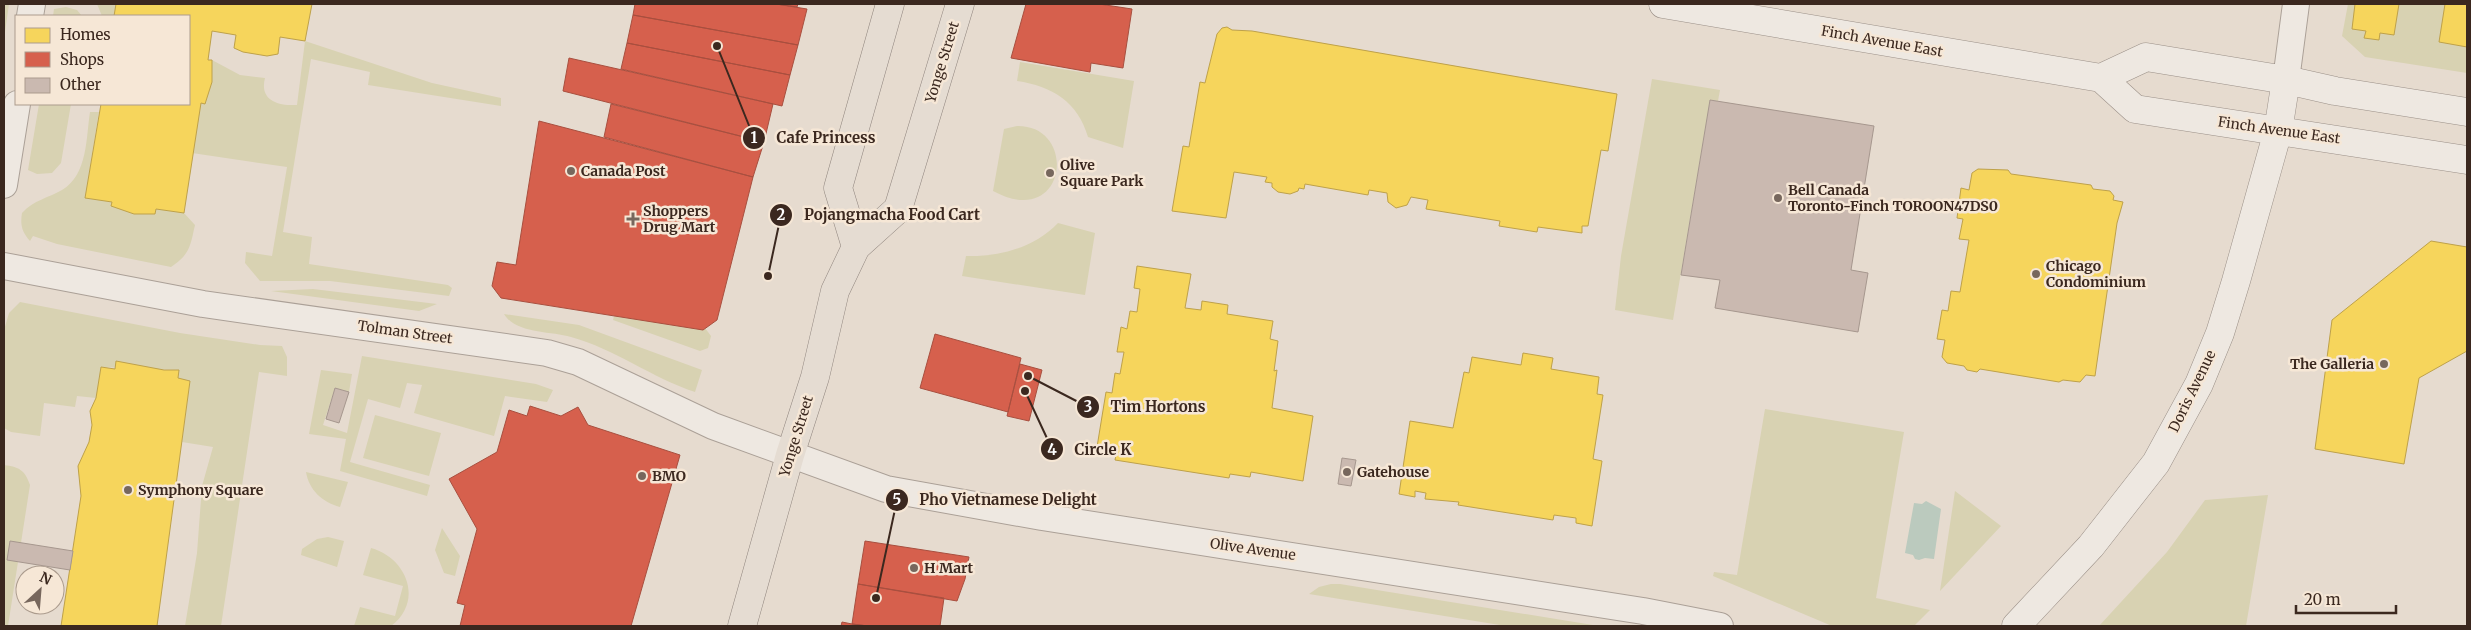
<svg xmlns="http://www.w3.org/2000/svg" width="2471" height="630" viewBox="0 0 2471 630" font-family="Merriweather,serif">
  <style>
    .green { fill: #d8d2b2 }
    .water { fill: #bbcabe }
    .homes { fill: #f6d55c; stroke: #bea14a }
    .shops { fill: #d6604d; stroke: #a84f3f }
    .building { fill: #cab9b0; stroke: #a6978e }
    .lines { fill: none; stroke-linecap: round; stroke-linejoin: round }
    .street-casing { stroke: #aba097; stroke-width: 28 }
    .secondary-casing { stroke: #9b9088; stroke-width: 29 }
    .primary-casing { stroke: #91867f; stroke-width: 29 }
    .street { stroke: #eee8e1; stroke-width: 26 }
    .secondary { stroke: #eee8e1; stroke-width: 28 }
    .primary { stroke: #e5dcd2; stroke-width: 28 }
    .poi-dot { fill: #77675d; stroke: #f6e7d6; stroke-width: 2 }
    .labels { text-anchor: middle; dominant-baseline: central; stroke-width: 5; stroke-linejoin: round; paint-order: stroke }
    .street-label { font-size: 14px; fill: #3b281f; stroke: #f6e7d6 }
    .poi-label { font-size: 14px; font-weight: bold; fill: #3b281f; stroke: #f6e7d6; text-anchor: start }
    .leader { fill: none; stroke: #3b281f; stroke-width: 2 }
    .callout-dot { fill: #3b281f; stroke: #f6e7d6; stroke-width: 2 }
    .mark-label { font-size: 15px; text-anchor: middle; font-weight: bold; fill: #fff }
    .callout-label { font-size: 15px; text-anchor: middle; font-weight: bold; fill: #3b281f; stroke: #f6e7d6; stroke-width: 5; stroke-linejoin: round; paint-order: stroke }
  </style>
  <rect width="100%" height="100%" fill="#e6dbcf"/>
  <path class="green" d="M4 4H9L4 39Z
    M97 4H116L114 16H102Z
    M2348 4H2467V73L2365 57 2342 36Z
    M66 7 77 10 82 16H53L54 9Z
    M305 41 432 83 501 98V106L368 85 370 72 311 59 283 232 312 237 309 264 448 285 452 288 449 296 330 281H260L245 263 246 252 272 256 287 167 192 153 201 103H205L212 82V60L240 75 265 78C259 101 279 106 297 105Z
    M1020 62 1134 81 1123 148 1088 137C1078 102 1052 86 1017 81Z
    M1652 79 1720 90 1718 101 1710 100 1673 320 1615 310 1621 256Z
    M39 104H71L61 163 52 173 37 174 28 170Z
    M90 112H99L85 198 112 202 111 206 134 214H155L156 209 184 213 195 225C190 247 190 254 171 267L57 244 33 236 30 241C22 232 20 225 22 213 34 200 48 198 62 190 88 175 86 137 90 112Z
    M1017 126C1079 125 1067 231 993 191L1004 129Z
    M1058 223 1095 233 1085 295 962 276 966 256C999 257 1034 248 1058 223Z
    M313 289 437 304 419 311 271 291Z
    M20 302 180 333 260 345 282 346 287 357V376L259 372 221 626H185L197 553 202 486 213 447 182 442 190 381 178 378V370L101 367 96 398 77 396 75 407 44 403 40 436 11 432 4 428V330L9 313Z
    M504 314 579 325 702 370 695 392C652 378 615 349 571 337 550 331 516 334 504 314Z
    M614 316 705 328 711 336 708 348 700 351 613 320Z
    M362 356 536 384 553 390 547 402 505 396 494 436 414 413 422 385 407 383 400 408 368 399 350 462 430 485 427 496 340 471 346 439 309 434 321 370 352 374 349 392 335 388 323 425 347 433Z
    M1765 409 1904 432 1876 598 1930 610 1914 626H1832L1713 576 1714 572 1737 575Z
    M375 415 441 433 429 476 363 458Z
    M4 465C19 467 25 470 30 485L8 626H4Z
    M306 472 348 482 340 507C322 502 309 490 306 472Z
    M1955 491 2001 526 1940 591Z
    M2268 495 2246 626H2099L2167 552 2205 500Z
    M442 528 460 556 455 576 444 573 435 550Z
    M328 537 344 541 337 567 301 555 302 549 317 539Z
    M371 548C407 558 424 601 391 626H354L360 607 395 616 403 586 363 575Z
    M1331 584H1340L1599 626H1506L1309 594 1319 587Z"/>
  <path class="water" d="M1926 501 1941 509 1934 559 1925 558 1919 560 1915 559 1913 555 1905 553 1914 503 1922 504Z"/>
  <path class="homes" d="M116 4H312L305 41 280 37 278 54 267 56 243 52 234 48 236 35 212 31 208 60H212V82L205 104 201 103 184 213 156 209 155 214H134L111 206 112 202 85 198 101 104H189V16H114Z
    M2355 4H2399L2394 35 2380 33 2379 40 2364 38 2366 31 2352 29Z
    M2445 4H2467V47L2439 42Z
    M1227 27 1232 30 1252 31 1617 94 1608 151 1601 150 1588 226H1582V233L1538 227 1537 232 1499 226 1500 221 1426 209 1428 200 1411 197 1407 205 1396 208 1388 202 1387 193 1369 190 1368 195 1305 184 1304 189 1299 188 1298 191 1290 194 1278 192 1272 187V183L1265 182 1267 177 1234 172 1226 218 1172 211 1183 146 1189 147 1200 82 1205 83 1217 34 1222 28Z
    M1978 169 2008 170 2011 174 2091 185 2093 189 2110 191 2114 196 2113 200 2123 202 2117 223 2095 376 2086 375 2080 382 2063 380 2059 382 1980 369 1977 372 1967 370 1964 366 1947 363 1942 357 1945 340 1937 339 1942 310 1948 311 1951 291 1960 292 1969 240 1959 239 1963 219 1957 218 1961 188 1969 190 1972 173Z
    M2431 241 2467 247V351L2419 378 2404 464 2315 449 2332 320Z
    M1137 266 1191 274 1185 308 1201 310 1202 301 1228 305 1227 314 1273 321 1270 339 1278 341 1274 371 1277 370 1272 408 1313 416 1303 481 1251 472 1250 477 1230 474 1229 478 1115 460 1117 450 1097 447 1106 392 1112 393 1115 373 1120 374 1124 352H1117L1121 327 1127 329 1130 311 1137 312 1140 289 1134 288Z
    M1523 353 1553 358 1551 369 1599 377 1597 394 1603 395 1593 459 1602 461 1592 526 1576 523V518L1554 515 1553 520 1458 505 1459 502 1425 499 1426 493 1415 491V497L1399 494 1410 421 1453 428 1464 372 1469 373 1472 357 1521 365Z
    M116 361 164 370H179L178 378 190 381 157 626H61L81 496 78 466 89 442 92 425 90 411 96 398 101 367 115 369Z"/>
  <path class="shops" d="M635 4H776L807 9 798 45 633 15Z
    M776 4H798L797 7Z
    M1026 4H1099L1132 9 1123 68 1091 63 1090 72 1011 58Z
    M633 15 798 45 790 75 627 43Z
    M627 43 790 75 782 106 621 69Z
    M569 58 773 104 764 142 563 91Z
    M611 104 764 142 753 177 604 137Z
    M539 121 753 177 717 320 703 330 501 298 492 286 497 262 516 265Z
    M935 334 1021 358 1008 412 920 388Z
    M1020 364 1042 370 1029 421 1007 416Z
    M530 406 561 416 578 407 588 425 680 455 631 626H460L465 605 457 603 477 529 449 479 497 452 509 410 527 416Z
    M865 541 969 557 965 579 957 601 858 584Z
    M858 584 944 598 940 626H868L852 624Z
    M842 622 852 624 868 626H841Z"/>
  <path class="building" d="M1710 100 1874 126 1851 270 1868 273 1858 332 1715 308 1720 280 1681 275Z
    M335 388 349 392 339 423 326 419Z
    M1342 458 1356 460 1351 486 1338 484Z
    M10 541 73 551 70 570 7 560Z"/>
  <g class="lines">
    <defs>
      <path id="street" d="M30 16 32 4
        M2286 80 2296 4
        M4 185 17 104
        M4 266 203 304 547 353 578 362 713 426 886 489 1042 517 1643 611 1720 626"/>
      <path id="secondary" d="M1663 4 2101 78 2135 109 2467 160
        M2101 78 2146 57 2286 80 2335 91 2467 112
        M2016 626 2091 546 2156 463 2199 384 2220 333 2236 281 2278 131 2286 80"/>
      <path id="primary" d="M856 247 838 188 890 4
        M742 626 790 455 815 377 835 291 856 247 898 209 960 4"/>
    </defs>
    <use href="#street" class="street-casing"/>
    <use href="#secondary" class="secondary-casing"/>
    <use href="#primary" class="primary-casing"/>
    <use href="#street" class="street"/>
    <use href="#secondary" class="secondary"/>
    <use href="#primary" class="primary"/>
  </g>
  <g class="poi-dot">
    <circle cx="571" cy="171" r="5"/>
    <circle cx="1050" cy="173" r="5"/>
    <circle cx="1778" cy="198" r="5"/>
    <path d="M630.5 211.5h5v5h5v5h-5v5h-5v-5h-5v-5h5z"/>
    <circle cx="2036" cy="274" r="5"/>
    <circle cx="2384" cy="364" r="5"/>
    <circle cx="1347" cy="472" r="5"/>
    <circle cx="642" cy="476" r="5"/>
    <circle cx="128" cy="490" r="5"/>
    <circle cx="914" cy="568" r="5"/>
  </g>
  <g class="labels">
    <g class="street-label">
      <text transform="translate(1882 41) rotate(10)">Finch Avenue East</text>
      <text transform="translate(942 62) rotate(-73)">Yonge Street</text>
      <text transform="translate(2279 130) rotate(8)">Finch Avenue East</text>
      <text transform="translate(405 332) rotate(8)">Tolman Street</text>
      <text transform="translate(2192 391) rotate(-64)">Doris Avenue</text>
      <text transform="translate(796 436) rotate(-73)">Yonge Street</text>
      <text transform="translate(1253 549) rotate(8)">Olive Avenue</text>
    </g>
    <g class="poi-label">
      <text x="1060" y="165">Olive<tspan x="1060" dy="16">Square Park</tspan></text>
      <text x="581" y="171">Canada Post</text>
      <text x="1788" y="190">Bell Canada<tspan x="1788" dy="16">Toronto-Finch TOROON47DS0</tspan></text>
      <text x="643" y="211">Shoppers<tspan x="643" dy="16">Drug Mart</tspan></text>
      <text x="2046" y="266">Chicago<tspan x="2046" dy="16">Condominium</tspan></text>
      <text x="2374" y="364" text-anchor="end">The Galleria</text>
      <text x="1357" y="472">Gatehouse</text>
      <text x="652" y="476">BMO</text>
      <text x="138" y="490">Symphony Square</text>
      <text x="924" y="568">H Mart</text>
    </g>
  </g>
  <path class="leader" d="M717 46L754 138M768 276L781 215M1028 376L1088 407M1025 391L1052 449M876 598L897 500"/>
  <g class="callout-dot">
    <circle cx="717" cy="46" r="5"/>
    <circle cx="768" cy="276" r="5"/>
    <circle cx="1028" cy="376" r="5"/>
    <circle cx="1025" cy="391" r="5"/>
    <circle cx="876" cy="598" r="5"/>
    <circle cx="754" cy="138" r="12"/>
    <circle cx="781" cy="215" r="12"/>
    <circle cx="1088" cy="407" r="12"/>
    <circle cx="1052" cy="449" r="12"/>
    <circle cx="897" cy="500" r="12"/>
  </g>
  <g class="mark-label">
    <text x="754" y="143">1</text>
    <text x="781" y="220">2</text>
    <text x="1088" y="412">3</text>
    <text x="1052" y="455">4</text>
    <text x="897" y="505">5</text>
  </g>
  <g class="callout-label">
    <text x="826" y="143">Cafe Princess</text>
    <text x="892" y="220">Pojangmacha Food Cart</text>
    <text x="1158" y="412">Tim Hortons</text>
    <text x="1103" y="455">Circle K</text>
    <text x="1008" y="505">Pho Vietnamese Delight</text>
  </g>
  <rect width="2471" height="630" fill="none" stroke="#3b281f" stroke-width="10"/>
  <rect x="15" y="15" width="175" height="90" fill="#f6e7d6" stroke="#ab9b8d"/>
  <rect x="25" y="28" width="25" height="15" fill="#f6d55c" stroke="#ab9b8d"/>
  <text x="60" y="40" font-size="15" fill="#3b281f">Homes</text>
  <rect x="25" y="52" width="25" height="15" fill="#d6604d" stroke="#ab9b8d"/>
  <text x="60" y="65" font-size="15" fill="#3b281f">Shops</text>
  <rect x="25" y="78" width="25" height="15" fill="#cab9b0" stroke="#ab9b8d"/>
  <text x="60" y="90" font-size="15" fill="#3b281f">Other</text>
  <g transform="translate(40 590) rotate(26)"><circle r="24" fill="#f6e7d6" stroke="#ab9b8d"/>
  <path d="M0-4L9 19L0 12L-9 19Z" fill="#77675d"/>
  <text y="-8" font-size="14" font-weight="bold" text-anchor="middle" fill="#3b281f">N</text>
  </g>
  <path d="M2296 605v8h100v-8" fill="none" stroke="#3b281f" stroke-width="2.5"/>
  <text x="2304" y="605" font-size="15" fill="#3b281f" stroke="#f6e7d6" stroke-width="4" paint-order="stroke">20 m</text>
</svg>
